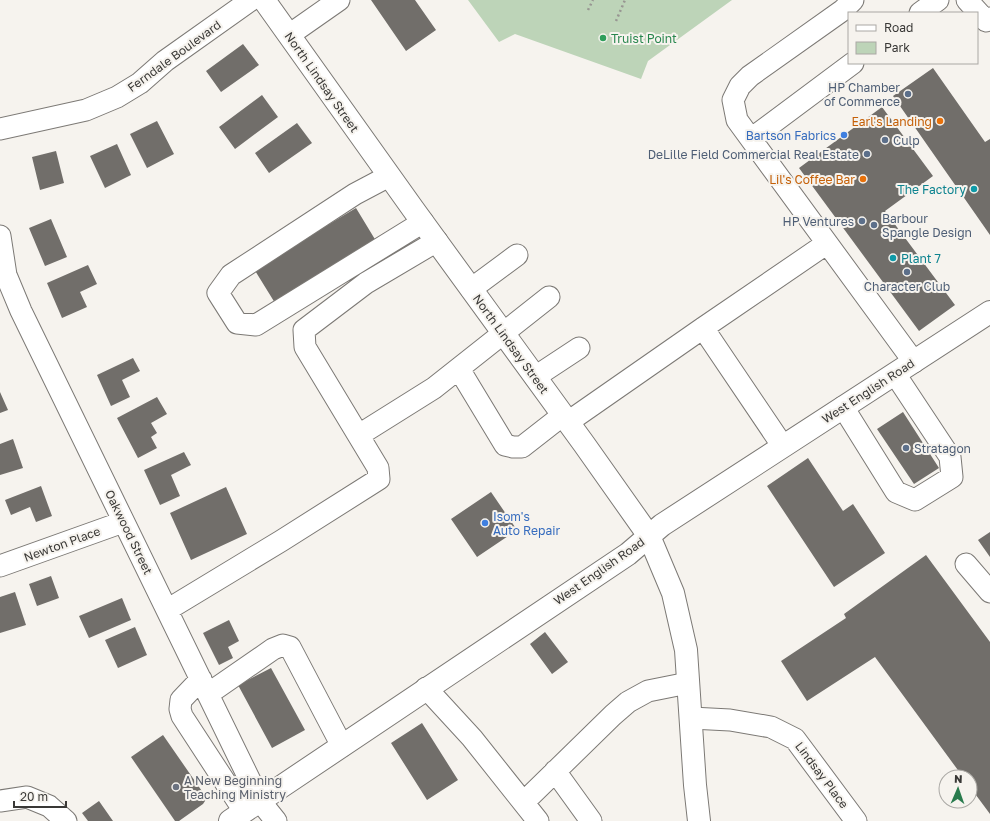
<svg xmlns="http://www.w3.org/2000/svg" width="990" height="821" viewBox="0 0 990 821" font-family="'Golos Text',sans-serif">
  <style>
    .green { fill: #bdd4b8 }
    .building { fill: #716e6a }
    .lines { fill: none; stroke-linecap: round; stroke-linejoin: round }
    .minor-casing { stroke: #7c7975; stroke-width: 23 }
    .major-casing { stroke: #7c7975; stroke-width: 24 }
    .path { stroke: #989692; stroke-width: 2.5; stroke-dasharray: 2 3; stroke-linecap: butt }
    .minor { stroke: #fff; stroke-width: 21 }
    .major { stroke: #fff; stroke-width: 22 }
    .leisure-dot { fill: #2e9e5b; stroke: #f6f3ee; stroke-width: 1.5 }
    .service-dot { fill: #5c6f8a; stroke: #f6f3ee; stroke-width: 1.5 }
    .food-dot { fill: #e8710a; stroke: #f6f3ee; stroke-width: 1.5 }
    .shop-dot { fill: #3f7fe0; stroke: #f6f3ee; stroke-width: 1.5 }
    .culture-dot { fill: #0f9aa8; stroke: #f6f3ee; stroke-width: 1.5 }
    .worship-dot { fill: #6b7280; stroke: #f6f3ee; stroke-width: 1.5 }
    .labels { text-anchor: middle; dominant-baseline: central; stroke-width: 4; stroke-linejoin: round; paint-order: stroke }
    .leisure-label { font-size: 12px; fill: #27864d; stroke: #f6f3ee; text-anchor: start }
    .street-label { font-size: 12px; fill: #393836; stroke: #f6f3ee }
    .service-label { font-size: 12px; fill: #4e5e75; stroke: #f6f3ee; text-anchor: end }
    .food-label { font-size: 12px; fill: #c56008; stroke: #f6f3ee; text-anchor: end }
    .shop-label { font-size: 12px; fill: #366cbe; stroke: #f6f3ee; text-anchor: end }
    .culture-label { font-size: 12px; fill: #0d838f; stroke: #f6f3ee; text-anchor: end }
    .worship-label { font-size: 12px; fill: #5b616d; stroke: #f6f3ee; text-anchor: start }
  </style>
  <rect width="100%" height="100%" fill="#f6f3ee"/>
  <path class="green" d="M468 0H732L648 61 641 79 515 34 499 42Z"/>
  <path class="building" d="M371 0H415L436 30 406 51Z
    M243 44 259 65 221 92 206 71Z
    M933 68 985 142 990 139V235L893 96Z
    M262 95 278 117 235 149 219 127Z
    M882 107 933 176 885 211 955 305 919 331 799 168Z
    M157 121 174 154 147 168 130 134Z
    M297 123 312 143 269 173 255 153Z
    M117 144 131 175 105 188 90 156Z
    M56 151 64 183 40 190 32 157Z
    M356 208 376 241 275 303 254 269Z
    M51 219 67 257 45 266 29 228Z
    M88 265 97 284 80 292 87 307 62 318 47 283Z
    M133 358 140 371 122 380 130 397 111 406 97 375Z
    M0 392 8 410 0 413Z
    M157 397 167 414 151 423 157 433 151 437 157 448 138 458 117 418Z
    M903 412 939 468 914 484 877 429Z
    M13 439 23 468 0 475V444Z
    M184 452 191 465 171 475 180 496 160 505 144 470Z
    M808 458 843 511 853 504 885 553 834 587 767 486Z
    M41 486 52 516 36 522 30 507 11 515 5 500Z
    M226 487 247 534 191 560 170 513Z
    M491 492 517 530 477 557 451 519Z
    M990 532V557L978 540Z
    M926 555 990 642V814L970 787V777H963L875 657 807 701 781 661 846 618 844 614Z
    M51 576 59 598 37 606 29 584Z
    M15 592 26 625 0 633V597Z
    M122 598 131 620 89 638 79 616Z
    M229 620 239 641 228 647 233 658 219 665 203 633Z
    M135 627 147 655 118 668 105 640Z
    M545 632 568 662 552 674 530 644Z
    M271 668 305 730 272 748 238 685Z
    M422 723 458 780 427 800 391 743Z
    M163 735 206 797 205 801 203 804 179 821H175L131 757Z
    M99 801 113 821H88L82 813Z"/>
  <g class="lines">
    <defs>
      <path id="minor" d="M853 0 843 10 750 76 740 86 733 100 737 120 914 362
        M967 0 986 21 990 18
        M920 13 938 0
        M289 35 339 0
        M0 129 86 110 117 97 140 83 165 61 251 0
        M751 139 853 63
        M389 176 355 194 231 275 218 293 237 323 256 325 423 222
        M0 236 6 275 21 311 260 801 276 821
        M471 289 517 255
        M703 328 782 445
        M459 369 505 445 513 447H522L563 415
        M535 377 579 348
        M843 407 896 492 915 500 952 477 950 457 895 374
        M568 422 703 328 826 244
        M359 435 434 388 549 297
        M966 564 990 592
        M0 566 123 522
        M167 610 281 541 379 479 378 468 305 347 304 330 366 283 437 241
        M201 679 181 700 180 709 182 716 244 811
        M426 688 472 738 538 821
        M208 694 273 649 283 645 290 647 342 746
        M691 718 730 720 771 727 795 739 856 821
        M555 771 591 821
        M0 801 27 797 49 806 66 821
        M524 802 613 715 628 702 648 691 688 683"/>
      <path id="major" d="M264 0 413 209 584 444 649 536 673 593 686 650 695 785 699 821
        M230 821 628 554 662 525 990 312"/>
    </defs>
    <use href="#minor" class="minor-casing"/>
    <use href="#major" class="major-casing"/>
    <path class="path" d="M588 10 593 0
      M616 21 625 0"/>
    <use href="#minor" class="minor"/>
    <use href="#major" class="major"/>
  </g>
  <circle class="leisure-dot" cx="603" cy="38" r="4"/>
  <g class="service-dot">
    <circle cx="908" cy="94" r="4"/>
    <circle cx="885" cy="140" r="4"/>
    <circle cx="867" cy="154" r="4"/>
    <circle cx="862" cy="221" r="4"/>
    <circle cx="874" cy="225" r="4"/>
    <circle cx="907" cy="272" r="4"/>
    <circle cx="906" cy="448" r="4"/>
  </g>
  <g class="food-dot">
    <circle cx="940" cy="121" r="4"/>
    <circle cx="863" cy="179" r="4"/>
  </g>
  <g class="shop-dot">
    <circle cx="844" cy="135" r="4"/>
    <circle cx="485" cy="523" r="4"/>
  </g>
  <g class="culture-dot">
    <circle cx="974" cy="189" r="4"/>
    <circle cx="893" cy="258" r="4"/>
  </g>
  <circle class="worship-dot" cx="176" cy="787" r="4"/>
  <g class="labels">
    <g class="leisure-label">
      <text x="611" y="38">Truist Point</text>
    </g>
    <g class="street-label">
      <text transform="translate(174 56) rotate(-36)">Ferndale Boulevard</text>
      <text transform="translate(322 82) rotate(55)">North Lindsay Street</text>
      <text transform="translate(511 344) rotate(54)">North Lindsay Street</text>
      <text transform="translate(868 391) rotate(-33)">West English Road</text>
      <text transform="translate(129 532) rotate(64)">Oakwood Street</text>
      <text transform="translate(62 544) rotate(-20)">Newton Place</text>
      <text transform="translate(599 571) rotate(-35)">West English Road</text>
      <text transform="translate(822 775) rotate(53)">Lindsay Place</text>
    </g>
    <g class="service-label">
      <text x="900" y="87">HP Chamber<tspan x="900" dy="14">of Commerce</tspan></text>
      <text x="893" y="140" text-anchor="start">Culp</text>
      <text x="859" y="154">DeLille Field Commercial Real Estate</text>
      <text x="882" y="218" text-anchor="start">Barbour<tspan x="882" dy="14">Spangle Design</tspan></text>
      <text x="854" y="221">HP Ventures</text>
      <text x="907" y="286" text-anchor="middle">Character Club</text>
      <text x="914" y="448" text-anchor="start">Stratagon</text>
    </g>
    <g class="food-label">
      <text x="932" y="121">Earl's Landing</text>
      <text x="855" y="179">Lil's Coffee Bar</text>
    </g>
    <g class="shop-label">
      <text x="836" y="135">Bartson Fabrics</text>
      <text x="493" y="516" text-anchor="start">Isom's<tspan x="493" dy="14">Auto Repair</tspan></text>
    </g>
    <g class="culture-label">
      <text x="966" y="189">The Factory</text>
      <text x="901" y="258" text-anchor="start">Plant 7</text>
    </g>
    <g class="worship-label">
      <text x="184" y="780">A New Beginning<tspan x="184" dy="14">Teaching Ministry</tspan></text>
    </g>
  </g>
  <rect x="848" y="12" width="130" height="52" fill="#f6f3ee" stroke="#aaa8a4"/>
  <rect x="856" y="25" width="20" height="6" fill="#ffffff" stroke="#aaa8a4"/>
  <text x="884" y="32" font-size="12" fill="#393836">Road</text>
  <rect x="856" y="42" width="20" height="12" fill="#bdd4b8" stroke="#aaa8a4"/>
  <text x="884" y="52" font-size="12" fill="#393836">Park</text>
  <g transform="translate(958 789) rotate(2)"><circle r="19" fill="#f6f3ee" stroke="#aaa8a4"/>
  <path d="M0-3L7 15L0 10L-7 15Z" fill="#297b4d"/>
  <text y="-6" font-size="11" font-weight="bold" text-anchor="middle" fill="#393836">N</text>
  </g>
  <path d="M14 801v6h52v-6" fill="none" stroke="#393836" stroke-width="2"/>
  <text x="20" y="801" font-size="12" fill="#393836" stroke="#f6f3ee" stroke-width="3" paint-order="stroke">20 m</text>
</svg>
